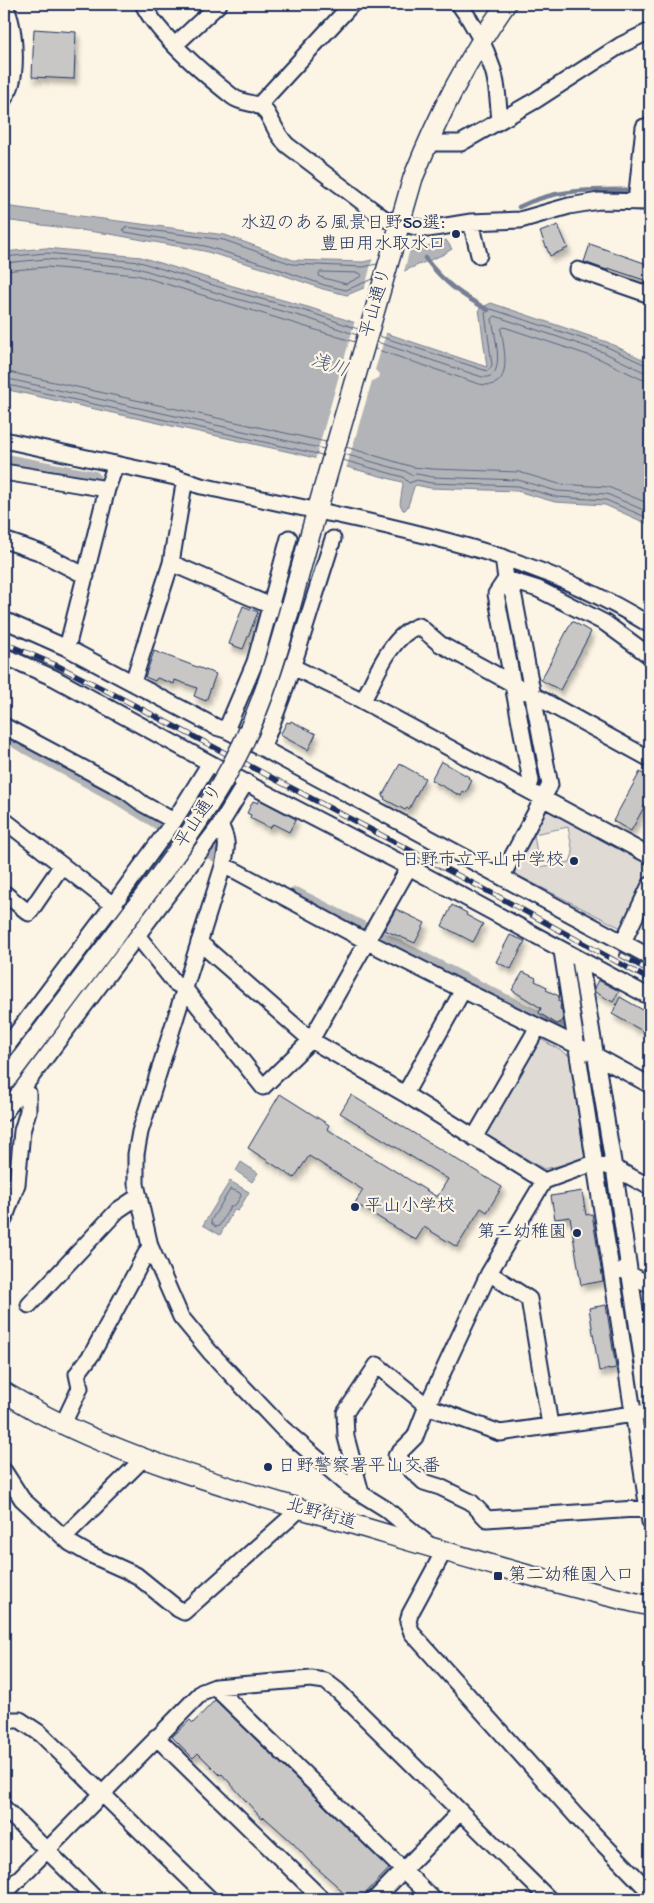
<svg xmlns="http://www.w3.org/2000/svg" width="654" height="1903" viewBox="0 0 654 1903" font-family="'Gochi Hand','Klee One',sans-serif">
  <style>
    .green { fill: #dfdbd4; stroke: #7d8599; fill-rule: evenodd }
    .water { fill: #b2b4b8; stroke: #767f94 }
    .pier { fill: #fcf5e5 }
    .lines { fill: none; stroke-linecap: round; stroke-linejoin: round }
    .shore { stroke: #576482; stroke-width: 1 }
    .stream { stroke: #767f94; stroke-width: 4.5 }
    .canal { stroke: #b2b4b8; stroke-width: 15 }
    .building { fill: #c8c7c6; stroke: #1b2f5e; filter: url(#shadow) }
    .minor-casing { stroke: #1b2f5e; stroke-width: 19 }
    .major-casing { stroke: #1b2f5e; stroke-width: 22 }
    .minor { stroke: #fcf5e5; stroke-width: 15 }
    .major { stroke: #fcf5e5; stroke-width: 19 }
    .rail-casing { stroke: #1b2f5e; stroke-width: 5.5 }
    .rail { stroke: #fcf5e5; stroke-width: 4; stroke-dasharray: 11; stroke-linecap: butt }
    .major-bridge-casing { stroke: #1b2f5e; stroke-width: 22; stroke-linecap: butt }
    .major-bridge { stroke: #fcf5e5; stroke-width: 19 }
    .poi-dot { fill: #1b2f5e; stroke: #fcf5e5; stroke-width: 2 }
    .labels { text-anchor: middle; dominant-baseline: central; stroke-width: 4.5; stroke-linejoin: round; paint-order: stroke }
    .poi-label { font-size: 18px; fill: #1b2f5e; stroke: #fcf5e5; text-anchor: end }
    .street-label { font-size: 18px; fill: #1b2f5e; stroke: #fcf5e5 }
    .water-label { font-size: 19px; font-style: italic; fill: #485779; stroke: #fcf5e5 }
  </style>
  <defs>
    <filter id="shadow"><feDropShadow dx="3" dy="5.5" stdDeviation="2.5" flood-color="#0004"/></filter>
  </defs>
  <rect width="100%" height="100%" fill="#fcf5e5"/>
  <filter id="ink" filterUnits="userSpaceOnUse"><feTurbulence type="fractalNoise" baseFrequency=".02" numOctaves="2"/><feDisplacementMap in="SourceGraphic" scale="10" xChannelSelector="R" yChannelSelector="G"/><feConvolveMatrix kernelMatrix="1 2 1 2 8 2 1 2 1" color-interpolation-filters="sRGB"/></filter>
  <g filter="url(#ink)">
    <path class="green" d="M548 809 650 863V873L625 926 621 928 515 874V869L546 811ZM568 827 573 853 570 862 539 867 534 834Z
      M539 1038 570 1056 585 1160 544 1169 483 1133Z"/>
    <path class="water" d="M4 206 225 235 293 260 363 262 412 251 446 240 452 249 442 255 347 295 323 289 269 270 204 251 110 234 4 220Z
      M46 248 141 257 233 286 311 308 487 367 479 309 491 303 607 342 650 363V525L605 505 555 502 517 491 430 488 416 485 414 487 408 506 405 510H403L400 504 403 484 402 482 299 454 4 389V252Z
      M241 1162 258 1173 252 1182 236 1171Z
      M230 1181 249 1192 238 1211 234 1210 220 1235 203 1225Z"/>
    <path class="pier" d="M410 249 403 275 364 291 373 257Z
      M355 320 387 330 375 370 379 374 378 378 372 381 346 469 315 460 340 372 338 369 337 364 341 360H344Z"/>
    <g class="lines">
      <path class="shore" d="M4 257 46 253 140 262 232 291 309 312 358 329
        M4 263 46 259 138 268 230 297 307 318 357 335
        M4 271 46 267 137 275 355 342
        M321 272 360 273 362 276 346 284 320 277 319 274Z
        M373 279 346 290 324 285 270 266 205 246 125 232 123 229 126 227 224 240 292 264 363 267 377 264
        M379 336 487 371 490 369 492 365 485 313 491 309 605 346 650 367
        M377 342 482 377C508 381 494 334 492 319L495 316 603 352 644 372 650 373
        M375 349 479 384C515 392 504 349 501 329L504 327 600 359 641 379 650 381
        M4 371 326 442
        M4 378 324 449
        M4 384 322 455
        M346 447 413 467 433 469 519 472 559 484 608 487 650 504
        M344 454 405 471 411 475 417 474 432 477 518 480 557 491 607 494 650 513
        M343 460 403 477 409 483 417 480 431 483 518 486 556 497 606 500 650 519
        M231 1189 240 1193 241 1196 236 1204 230 1207 219 1226 216 1227 212 1224 211 1221Z"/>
      <path class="stream" d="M519 207C559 186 606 190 650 190
        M425 258C445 284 460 294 488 310"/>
      <path class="canal" d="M4 461 93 478
        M18 742 113 794 163 825
        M210 851 219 856
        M296 895 561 1030
        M590 1075 601 1146
        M606 1177 616 1243"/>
    </g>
    <path class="building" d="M34 29 76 32 74 79 32 77Z
      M558 225 568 248 550 256 540 232Z
      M590 244 650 265V282L608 268 607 270 584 262Z
      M243 606 258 612 243 649 229 644Z
      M572 621 591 632 560 690 541 680Z
      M154 651 216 674 206 701 194 696 197 688 175 680 174 684 157 678 155 681 145 677Z
      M291 721 316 734 308 750 280 735 287 722 290 723Z
      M441 761 469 777 468 778 472 780 466 793 463 791 461 796 431 780Z
      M400 764 425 778 409 809 407 808 405 810 384 799 385 797 382 796Z
      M640 772 650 778V796L631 831 613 821Z
      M260 800 296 819 289 832 273 824 270 828 250 818 251 815 247 813 253 801 258 803Z
      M452 905 467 913 466 915 483 924 473 942 442 926Z
      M396 909 425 923 415 943 384 930Z
      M510 935 525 941 511 969 496 962Z
      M523 972 536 978 535 981 547 987 546 990 559 996 558 1001 561 1003 560 1009 562 1010 563 1021 557 1024 539 1013 541 1008 512 990Z
      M598 980 619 991 613 1002 595 992 594 988Z
      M620 997 650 1014V1035L612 1014Z
      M280 1094 329 1125 327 1129 437 1197 448 1179 340 1113 351 1095 502 1187 487 1212 481 1208 457 1247 424 1227 416 1240 355 1203 363 1190 309 1156 294 1178 248 1148Z
      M582 1191 586 1215 592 1214 603 1281 581 1285 570 1217 555 1219 551 1196Z
      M606 1305 616 1368 599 1371 589 1308Z
      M215 1700 389 1869 360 1899H348L336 1885 310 1862 293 1843 264 1817 262 1819 222 1774 220 1775 198 1753 193 1758 172 1737 190 1720 193 1723Z"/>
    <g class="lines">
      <defs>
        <path id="minor" d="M143 4C158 35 205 75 233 97 242 104 257 102 264 109 272 119 275 133 287 145L378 214 385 219 416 227 428 229 471 222 520 220 569 206 599 201 650 202
          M459 4C474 24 485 45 493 70 498 85 498 104 500 120
          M4 5C15 22 17 66 11 85 10 90 6 94 4 99
          M175 45 219 4
          M258 106 352 4
          M428 143H461L536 100 621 45 650 31
          M636 202 644 127
          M471 222 479 255
          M578 270 650 295
          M4 440 175 477 201 486C246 495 292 506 338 515 449 539 552 564 650 625
          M4 472 107 489
          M4 540 39 552 86 576
          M171 563 280 610
          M506 579 496 594 531 781 528 790
          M506 579 538 589 605 623 650 656
          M4 620 67 648 216 727 226 730 262 748 650 957
          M67 648 107 489 116 464
          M4 656 54 678 254 787 409 867 650 997
          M293 667 357 698 650 856
          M133 682 171 563 183 490 187 481
          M363 701C375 678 391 634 419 626L440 644 650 759
          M4 726 126 791 143 804 174 821
          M226 730 255 662 289 538
          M262 748C291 680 310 609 333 539
          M4 820 113 905 175 983 184 988 263 1087 311 1040 409 867
          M220 825C229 842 227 848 223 866L140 1132 136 1154V1184L150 1246 181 1317 210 1352 282 1428 349 1486 386 1509 429 1545
          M223 866 236 871 366 941 463 990 576 1045 650 1085
          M502 876 550 785 514 597 506 579 503 557
          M4 893 29 913 62 865
          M199 942 311 1040 405 1094 544 1181 594 1163 614 1168 650 1187
          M623 942 650 885
          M562 951 650 1522
          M580 960 614 1168 650 1411
          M4 1050 113 905 174 821 210 763
          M405 1094 463 990
          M4 1113 220 825 246 782
          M474 1138 538 1027
          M544 1181 489 1273 427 1406 415 1437 396 1456 424 1482 440 1487 471 1502 487 1519 650 1508
          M4 1220 17 1184 22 1131 28 1111V1093L23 1089
          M622 1270 650 1285
          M489 1273 529 1299 550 1425
          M29 1305 118 1210 139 1196
          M63 1424 80 1388 77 1374 92 1354 150 1246
          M4 1471 22 1499 70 1543 89 1554 136 1575 178 1609 184 1612 300 1509
          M361 1493 346 1437 345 1413 377 1365 427 1406 500 1433 641 1413
          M64 1537 144 1458
          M444 1551 410 1614 408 1622 412 1633 577 1817 650 1892
          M215 1687 433 1899
          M4 1720H20L41 1734 210 1899
          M156 1737 322 1899
          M4 1808 96 1899
          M4 1894 202 1692 215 1687 311 1679 325 1681 338 1691 549 1899
          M375 1899 460 1812"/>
        <path id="major" d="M312 528 413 178C440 112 465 62 506 4
          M4 1082 118 931
          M4 1392C18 1400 32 1409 46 1416 142 1465 249 1493 352 1524 451 1553 550 1583 650 1606"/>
      </defs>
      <use href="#minor" class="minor-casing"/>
      <use href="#major" class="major-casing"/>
      <use href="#minor" class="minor"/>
      <use href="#major" class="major"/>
      <defs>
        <path id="rail" d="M4 643 58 666 109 692 499 897 650 980
          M621 955 650 971"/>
      </defs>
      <use href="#rail" class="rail-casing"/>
      <use href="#rail" class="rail"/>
      <defs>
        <path id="major-bridge" d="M118 931C159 877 200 824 232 765 272 692 289 608 312 528"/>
      </defs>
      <use href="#major-bridge" class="major-bridge-casing"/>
      <use href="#major-bridge" class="major-bridge"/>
    </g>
  </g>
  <g class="poi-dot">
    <circle cx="456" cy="234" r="5"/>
    <circle cx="574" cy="861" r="5"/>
    <circle cx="355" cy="1207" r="5"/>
    <circle cx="577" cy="1233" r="5"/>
    <circle cx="268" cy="1467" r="5"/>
    <rect x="493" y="1571" width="10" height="10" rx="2.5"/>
  </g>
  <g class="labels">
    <g class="poi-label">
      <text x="446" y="224">水辺のある風景日野50選:<tspan x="446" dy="21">豊田用水取水口</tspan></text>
      <text x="564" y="861">日野市立平山中学校</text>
      <text x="365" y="1207" text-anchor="start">平山小学校</text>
      <text x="567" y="1233">第二幼稚園</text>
      <text x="278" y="1467" text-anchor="start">日野警察署平山交番</text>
      <text x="508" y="1576" text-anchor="start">第二幼稚園入口</text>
    </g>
    <g class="street-label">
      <text transform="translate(377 303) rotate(-74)">平山通り</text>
      <text transform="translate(200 817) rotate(-57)">平山通り</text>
      <text transform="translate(321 1515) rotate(16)">北野街道</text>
    </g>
    <g class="water-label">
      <text transform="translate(329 367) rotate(18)">浅川</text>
    </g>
  </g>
  <rect width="654" height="1903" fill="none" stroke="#fcf5e5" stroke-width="20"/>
  <rect x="10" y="10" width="634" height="1883" fill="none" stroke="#1b2f5e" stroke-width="2" filter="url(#ink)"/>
</svg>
